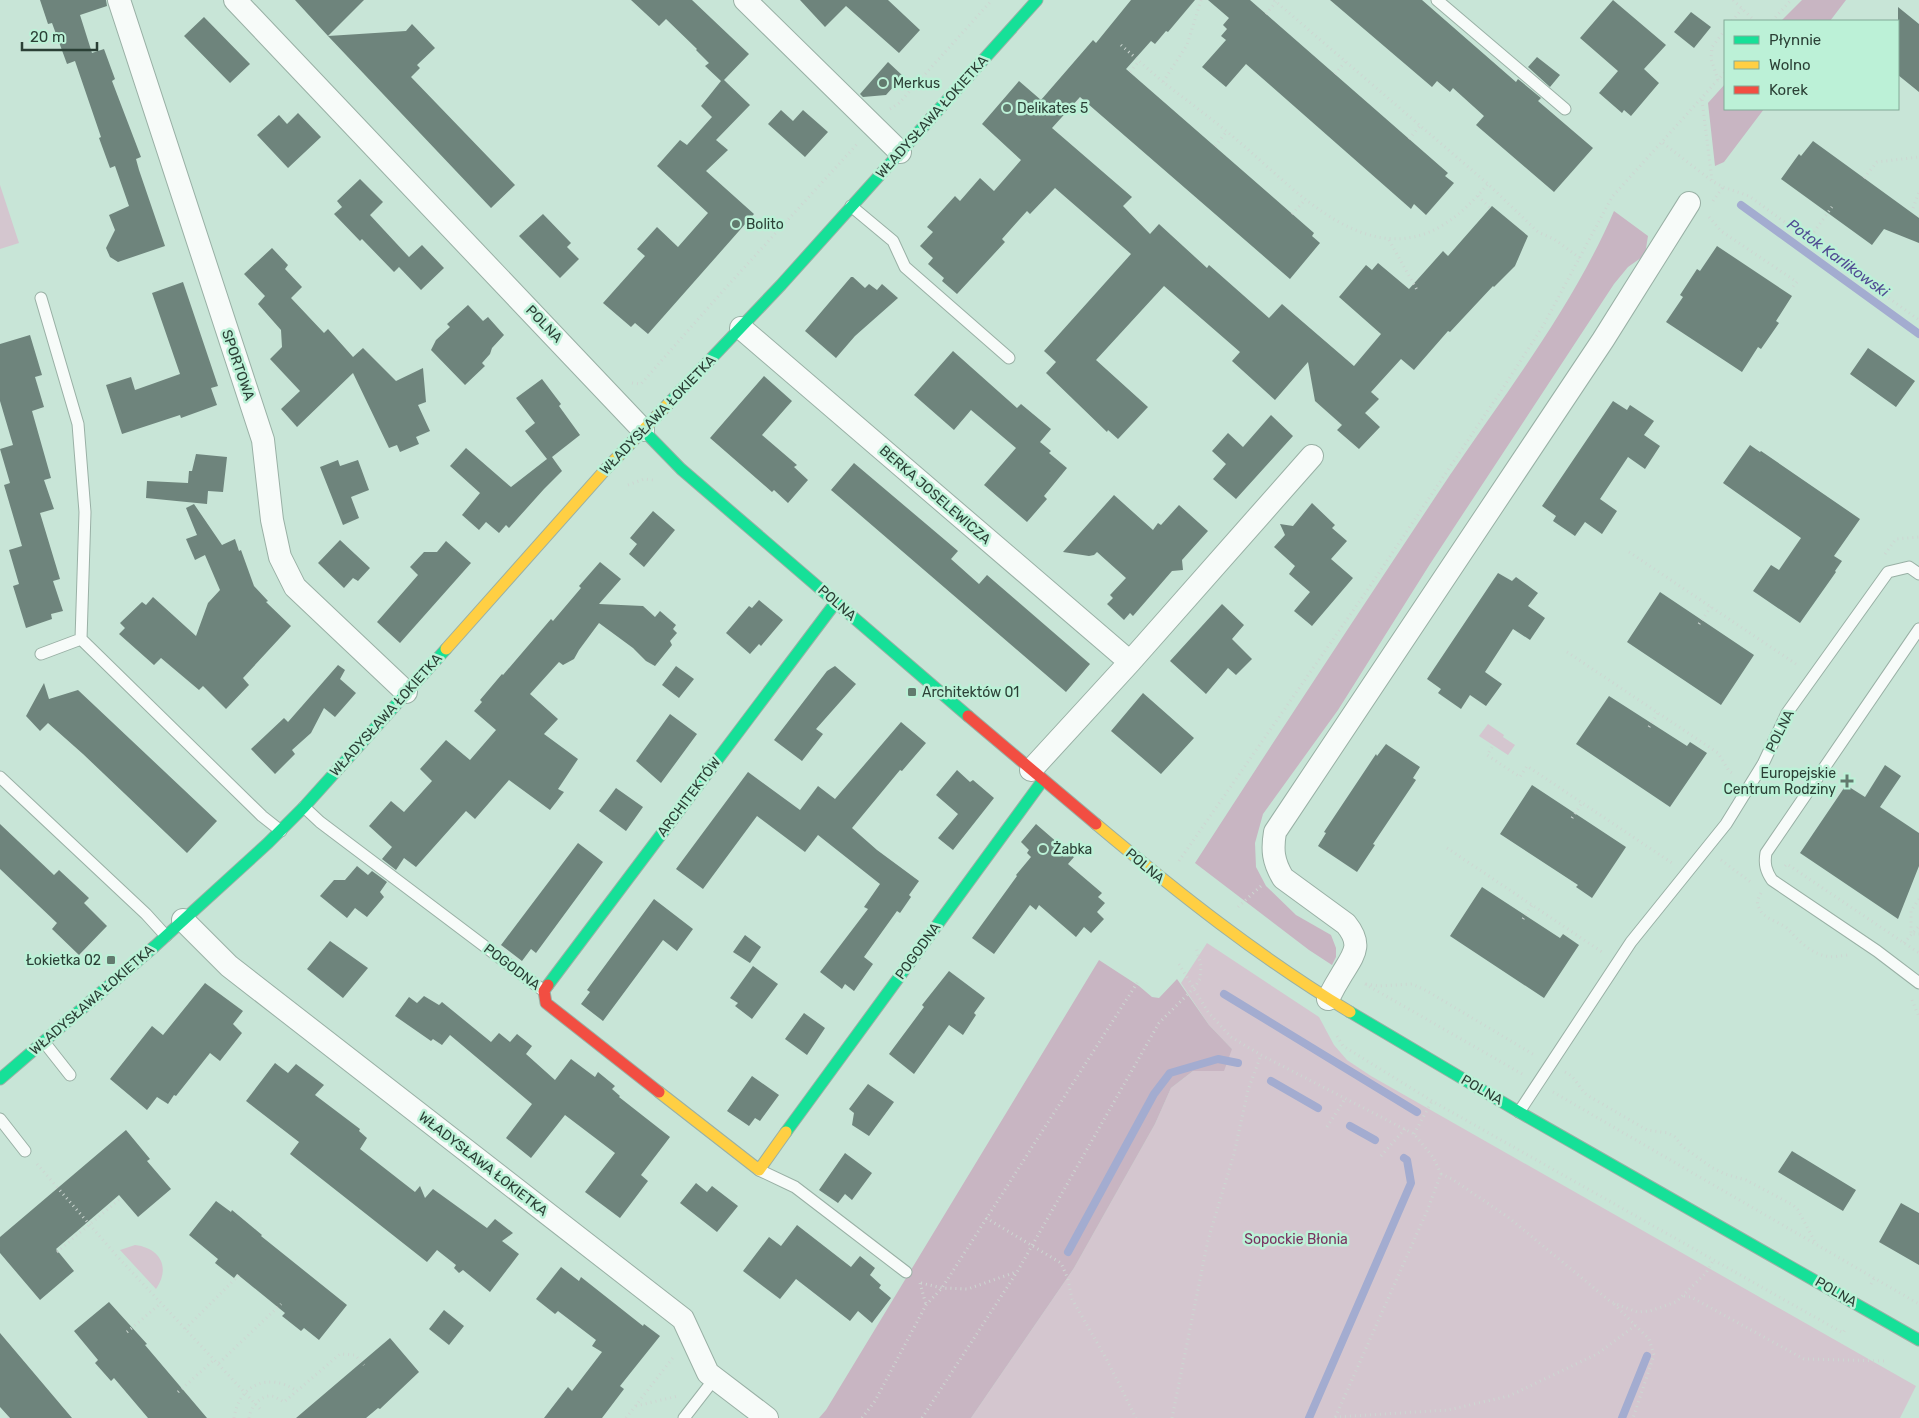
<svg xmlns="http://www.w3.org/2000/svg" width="1919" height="1418" viewBox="0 0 1919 1418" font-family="Rubik,sans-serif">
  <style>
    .green { fill: #d4c6cf }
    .forest { fill: #c8b5c2 }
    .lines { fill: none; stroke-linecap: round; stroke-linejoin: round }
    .stream { stroke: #a3acd0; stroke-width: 8 }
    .building { fill: #6e847c }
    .lane-casing { stroke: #99b0a5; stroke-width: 13 }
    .street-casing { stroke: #99b0a5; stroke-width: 24 }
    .fast-casing { stroke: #99b0a5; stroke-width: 13 }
    .slow-casing { stroke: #99b0a5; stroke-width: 13 }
    .jam-casing { stroke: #99b0a5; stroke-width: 13 }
    .path { stroke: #cdd7d2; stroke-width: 3; stroke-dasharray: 1 4; stroke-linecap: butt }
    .lane { stroke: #f7fbf9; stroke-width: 11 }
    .street { stroke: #f7fbf9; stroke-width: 22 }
    .fast { stroke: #16e098; stroke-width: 11 }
    .slow { stroke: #ffcf43; stroke-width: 11 }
    .jam { stroke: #f24e42; stroke-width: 11 }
    .poi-dot { fill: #627a6e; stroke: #bcf1d7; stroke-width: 2 }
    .labels { text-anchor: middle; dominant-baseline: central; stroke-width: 5; stroke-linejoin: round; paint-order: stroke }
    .poi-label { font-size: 14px; fill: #2b4036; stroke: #bcf1d7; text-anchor: start }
    .street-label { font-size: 14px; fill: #2b4036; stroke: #bcf1d7 }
    .park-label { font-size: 14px; fill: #78315f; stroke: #bcf1d7 }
    .water-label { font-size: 15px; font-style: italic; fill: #504c93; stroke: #bcf1d7 }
  </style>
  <rect width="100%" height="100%" fill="#c8e5d7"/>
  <path class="green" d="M0 185 19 243 0 249Z
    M1488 724 1504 735 1503 737 1515 745 1508 755 1479 736Z
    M1207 943 1319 1017 1334 1045 1347 1060 1371 1076 1916 1386 1900 1418H971L1074 1268 1155 1124 1171 1088 1193 1071 1232 1049 1209 1025 1181 983Z
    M135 1245C160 1248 171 1267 156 1289L120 1250Z"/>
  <path class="forest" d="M1802 0H1846L1830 21H1781Z
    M1725 84V109H1764L1724 162 1715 166 1708 103Z
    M1614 211 1648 236 1645 255 1628 267 1614 284 1430 564 1338 710 1263 814 1255 843 1256 867 1266 886 1296 915 1331 935 1336 948V957L1332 965 1309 950 1195 863C1279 733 1364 604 1450 475 1508 390 1573 306 1614 211Z
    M1099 960 1139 986 1152 997 1159 998 1177 979 1209 1025 1232 1049 1224 1071H1193L1171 1088 1155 1124 1074 1268 971 1418H819L826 1410Z"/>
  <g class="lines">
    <path class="stream" d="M1741 205 1919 334
      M1224 994 1417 1112
      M1271 1081 1318 1108
      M1350 1126 1375 1140
      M1068 1252 1154 1094 1170 1073 1218 1059 1238 1063
      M1309 1418 1411 1183 1407 1160 1404 1158
      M1622 1418 1647 1356"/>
  </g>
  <path class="building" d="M40 0H106L107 6 80 15 92 53 104 49 115 79 112 81 141 157 136 159 139 170 165 246 118 262 110 257 106 248 115 230 109 215 129 206 115 166 110 168 99 138 101 137 75 61 67 64 52 23 48 24Z
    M295 0H364L328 36Z
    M631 0H692L749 54 724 80 750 105 716 140 728 150 706 171 754 214 648 334 635 323 631 327 603 303 645 256 637 249 657 227 678 247 708 213 657 166 680 140 687 145 712 117 701 106 721 81 705 66 709 63 696 50 697 49 666 19 659 26Z
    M800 0H888L920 30 899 53 846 6 825 27Z
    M1131 0H1195L1168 32 1166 31 1155 44 1151 41 1126 69 1314 233 1312 236 1320 243 1290 279 1080 97 1052 128 1132 197 1123 206 1150 234 1159 224 1207 268 1209 265 1269 318 1282 304 1354 366 1381 334 1339 297 1366 265 1372 270 1378 263 1409 289 1443 251 1448 256 1492 206 1528 236 1515 266 1494 287 1493 286 1450 332 1448 331 1414 370 1401 359 1371 392 1379 399 1365 413 1380 427 1359 449 1337 430 1342 425 1315 401 1308 362 1275 400 1232 361 1240 352 1164 286 1096 360 1148 407 1118 439 1108 430 1107 432 1046 373 1056 362 1044 351 1131 254 1055 188 1030 214 1027 211 1002 239 1005 242 957 294 942 281 944 278 928 264 933 258 920 246 933 232 927 227 955 196 960 201 980 178 994 191 1021 160 982 124 1019 81 1041 100 1093 40 1096 43Z
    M1208 0H1250L1448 173 1445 176 1454 183 1426 215 1414 204 1411 209 1246 64 1226 87 1202 67 1226 40 1221 36 1227 29 1223 25 1229 18Z
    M1330 0H1422L1516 82 1518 79 1541 98 1538 101 1593 148 1554 192 1476 125 1484 116 1453 88 1450 92 1437 81 1432 87Z
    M1613 0 1666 45 1644 69 1659 83 1631 116 1624 110 1622 113 1599 93 1618 71 1580 38Z
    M1898 7 1919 24V92L1898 75Z
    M1691 12 1711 27 1694 48 1674 32Z
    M204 17 250 64 230 83 184 36Z
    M412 24 435 48 417 65 420 68 411 77 515 185 491 208 328 36 406 31Z
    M1537 57 1560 75 1550 87 1528 67Z
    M888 62 903 76 886 95 863 97 860 94Z
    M781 110 793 121 803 110 828 132 805 157 768 124Z
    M298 113 321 137 288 168 257 135 279 115 287 124Z
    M1813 141 1919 218V243L1884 229 1872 245 1781 179 1799 154 1801 156Z
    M360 179 383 202 370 215 409 257 422 245 444 268 421 290 399 267 394 272 362 239 360 241 334 214 342 207 337 201Z
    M543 214 571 243 567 247 579 259 560 278 519 236Z
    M1717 246 1792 296 1776 321 1779 323 1761 349 1758 347 1742 372 1666 322 1683 297 1680 295 1697 269 1700 271Z
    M272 248 288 265 285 269 302 287 291 298 324 333 328 329 353 357 363 348 396 381 423 368 426 402 418 405 430 431 416 437 419 444 400 452 397 445 389 448 353 373 297 427 281 409 300 391 270 359 282 347 281 330 258 304 265 296 244 274Z
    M851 277H853L865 288 869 284 877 290 882 284 898 298 855 336 836 358 805 331Z
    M183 282 218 386 211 388 217 405 181 418 180 415 122 434 106 385 131 377 135 390 180 374 152 293Z
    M468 305 483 321 488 317 504 335 492 348 490 354 482 363 485 366 465 385 431 350 436 340 450 327 447 324Z
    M30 335 42 375 35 377 44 407 32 411 51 478 44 480 54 509 40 513 60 579 53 581 63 611 51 614 52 619 26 628 13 586 19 584 9 550 22 546 4 485 10 483 0 449 13 445 0 401V344Z
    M1868 348 1915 381 1896 407 1850 374Z
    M953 351 1017 408 1021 404 1051 429 1040 442 1051 451 1049 453 1067 468 1044 496 1047 499 1027 522 984 485 1016 448 971 410 954 430 914 395Z
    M764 376 792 401 762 435 797 465 794 467 808 480 788 503 774 490 772 492 710 438Z
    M542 379 561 404 559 406 580 435 552 457 562 471 544 489 509 528 506 525 499 533 486 522 479 530 462 515 480 493 450 466 466 448 511 487 547 459 525 431 535 423 516 398Z
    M1613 401 1627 410 1630 405 1654 421 1644 435 1660 446 1645 469 1628 457 1600 499 1617 511 1602 534 1585 522 1575 536 1553 521 1556 516 1542 506Z
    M1271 415 1293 436 1236 499 1213 479 1226 464 1212 451 1228 433 1243 447Z
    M1750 445 1760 452 1761 451 1860 519 1834 556 1842 561 1835 571 1836 572 1800 623 1753 591 1771 565 1779 570 1801 538 1723 483Z
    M196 454 227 457 223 492 208 491 207 504 146 498 147 481 188 483 189 471H192Z
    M338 460 340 466 358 460 369 490 351 497 359 518 343 525 320 467Z
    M854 463 958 551 951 559 979 584 987 575 1090 664 1066 692 831 490Z
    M1114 495 1153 530 1158 523 1161 525 1179 505 1208 531 1182 560 1183 570 1172 571 1133 616 1130 613 1124 620 1107 604 1113 598 1110 595 1126 578 1097 552 1094 555 1089 556 1063 552Z
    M1312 503 1335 525 1332 528 1347 541 1331 559 1353 578 1312 626 1294 611 1310 592 1289 574 1295 566 1274 547 1285 535 1280 524 1293 526Z
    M194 504 222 545 235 539 239 551 241 550 254 586 268 601 266 602 291 626 243 678 249 685 226 709 203 686 199 690 161 658 154 665 119 634 125 628 120 623 142 602 146 605 153 597 196 636 208 603 220 590 205 555 195 560 186 539 197 535 186 508Z
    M653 511 675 530 644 567 629 554 637 544 630 538Z
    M340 540 370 568 358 581 353 578 344 588 318 563Z
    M446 541 471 563 400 643 377 622 418 575 410 567 424 552H437Z
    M600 562 621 579 599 604 643 606 655 617 660 611 676 625 673 629 677 633 670 641 672 645 655 666 646 661 633 648 599 623 579 650 574 659 563 665 559 662 530 694 558 719 544 734 578 759 558 789 564 792 550 810 509 780 475 819 466 811 416 867 404 858 396 870 382 859 392 847 369 826 391 801 404 812 432 781 420 769 446 740 470 760 496 730 474 711 482 702 480 700 502 674 503 675 551 619 553 621 581 588 579 586Z
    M1498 573 1512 581 1516 577 1538 593 1528 606 1545 618 1530 640 1513 629 1485 672 1502 684 1486 706 1470 695 1461 709 1438 693 1441 689 1427 679Z
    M1660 592 1754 655 1721 705 1627 642Z
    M759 600 783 620 761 646 759 644 750 654 726 633 749 606 752 608Z
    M1222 604 1244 625 1232 639 1252 659 1236 675 1228 668 1206 694 1170 661Z
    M338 665 345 670 340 679 356 693 335 717 324 708 311 733 292 750 295 754 275 774 251 749 284 718 288 722Z
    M676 666 694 679 679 698 662 685Z
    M835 666 856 684 816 729 823 734 802 761 774 740 827 671Z
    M44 683 49 699 78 690 217 821 187 853 83 754 48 723 40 731 26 716Z
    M1143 693 1194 738 1161 774 1111 731Z
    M1609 696 1687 746 1690 742 1707 753 1670 807 1576 744Z
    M670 714 697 734 661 783 636 761Z
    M901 722 926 743 902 771 900 770 852 828 877 850 919 881 909 895 911 897 900 913 897 911 864 957 873 964 854 991 845 984 842 989 820 972 868 909 864 907 880 884 818 835 805 852 757 816 703 889 676 869 748 772 800 810 818 786 835 799Z
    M1386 744 1420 767 1413 778 1416 780 1373 844 1375 845 1357 872 1318 846 1326 833 1324 832 1376 754 1377 756Z
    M1885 765 1901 776 1880 807 1919 833V866L1898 919 1800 853 1846 785 1865 797Z
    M957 770 970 782 973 780 994 798 953 850 938 838 958 814 936 795Z
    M1532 785 1626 847 1592 898 1576 887 1578 885 1500 834Z
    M616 788 643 807 626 831 599 811Z
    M0 824 54 875 59 870 89 898 84 903 107 926 79 955 52 929 57 923 0 869Z
    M1036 824 1074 857 1068 864 1102 893 1098 897 1105 903 1097 912 1104 919 1091 933 1084 927 1076 937 1039 905 1036 910 1030 905 994 954 972 938 1017 876 1016 875 1031 857 1027 853 1029 850 1021 842Z
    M578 843 603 862 536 953 531 949 522 961 501 945Z
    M357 866 368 875 372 871 387 882 380 892 384 897 367 917 355 908 347 918 320 896 334 880H345Z
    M1482 887 1560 938 1563 934 1579 945 1544 998 1450 936Z
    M654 899 693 929 677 951 663 940 603 1021 581 1004 590 992 587 990Z
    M745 935 761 947 750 963 733 952Z
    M330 941 368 968 343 998 307 969Z
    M753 966 778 984 752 1019 735 1006 738 1003 730 998Z
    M949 971 985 998 974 1013 976 1015 963 1035 949 1025 914 1074 889 1054 924 1007 922 1005Z
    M205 983 243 1011 233 1024 242 1033 220 1061 210 1053 176 1096 174 1095 168 1104 157 1097 147 1110 110 1079 152 1026 163 1035Z
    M424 996 439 1005 442 1002 491 1042 499 1033 510 1042 517 1034 532 1046 526 1054 555 1080 571 1059 595 1077 598 1072 615 1086 612 1089 620 1096 619 1097 670 1137 641 1175 648 1181 620 1218 585 1192 615 1153 565 1115 531 1158 506 1138 532 1104 450 1035 442 1045 433 1039 431 1041 395 1016 409 997 417 1003Z
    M804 1013 825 1028 807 1055 785 1039Z
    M275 1063 288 1073 296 1064 324 1085 315 1095 360 1129 359 1131 367 1138 360 1149 415 1192 420 1186 425 1198 433 1189 487 1228 495 1219 513 1233 502 1241 519 1254 490 1292 463 1270 459 1273 454 1268 456 1265 437 1250 427 1262 290 1154 299 1142 246 1101Z
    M752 1076 779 1095 760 1121 755 1118 749 1126 727 1111Z
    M868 1084 894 1102 869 1136 852 1125 854 1113 849 1109Z
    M126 1130 150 1159 147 1161 171 1189 138 1217 119 1195 76 1232 56 1249 74 1271 40 1300 0 1253V1237Z
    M1792 1151 1856 1190 1843 1211 1778 1172Z
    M845 1153 872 1173 852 1200 845 1194 838 1203 819 1190Z
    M696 1183 707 1192 712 1186 738 1206 717 1232 680 1203Z
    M216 1201 231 1212 232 1210 262 1235 261 1236 347 1305 319 1340 304 1328 301 1331 282 1316 285 1313 237 1274 234 1278 215 1263 218 1259 189 1235Z
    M1901 1203 1919 1213V1265L1879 1242Z
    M797 1225 851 1267 860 1256 875 1268 870 1275 881 1285 879 1288 891 1298 872 1323 858 1311 850 1321 796 1279 780 1299 743 1271 769 1237 781 1246Z
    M561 1267 579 1281 581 1277 643 1326 644 1324 660 1336 620 1386 624 1389 602 1418H544L568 1387 572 1391 602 1352 592 1346 596 1340 558 1311 555 1314 536 1299Z
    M109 1302 147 1344 145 1345 207 1418H148L114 1378 111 1381 95 1363 98 1360 74 1331Z
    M444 1310 464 1326 449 1345 429 1329Z
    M0 1333 72 1418H10L0 1407Z
    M390 1338 419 1372 380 1409 378 1408 366 1418H296Z"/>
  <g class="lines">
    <defs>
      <path id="lane" d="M1437 0 1565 109
        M851 206 893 241 905 267 1009 358
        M1919 629 1766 853C1764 864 1766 871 1772 880L1877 951 1919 983
        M81 639 262 816 281 831
        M41 654 81 639 85 512 78 424 41 298
        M0 777 146 914 166 936
        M304 807 320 822 544 991
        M44 1042 70 1075
        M1519 1112 1631 942 1726 824 1763 764 1787 713 1888 572 1909 567 1919 574
        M0 1119 25 1151
        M759 1170 795 1187 906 1272
        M684 1418 715 1378"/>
      <path id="street" d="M119 0 263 440 272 520 280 557 295 587 406 692
        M235 0 643 430
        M745 0 900 152
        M741 328 1130 662
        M1031 770 1130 662 1312 456
        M183 920 229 966 683 1319 708 1373 767 1418
        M1328 999C1332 991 1337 982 1342 974 1354 954 1363 945 1346 924L1283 878C1273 861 1272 850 1275 832L1603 340 1689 203"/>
      <path id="fast" d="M669 403 781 285 1037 0
        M643 430 681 469 968 716
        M548 985 836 602
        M1350 1012 1519 1112 1919 1340
        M0 1079 155 946 268 843 304 807 446 649
        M786 1132 1043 780"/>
      <path id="slow" d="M446 649 606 469 669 403
        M1096 824C1177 892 1260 958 1350 1012
        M659 1092 759 1170 786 1132"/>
      <path id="jam" d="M968 716 1096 824
        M548 985 544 991 546 1003 659 1092"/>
    </defs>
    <use href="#lane" class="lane-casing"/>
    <use href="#street" class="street-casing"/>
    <use href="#fast" class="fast-casing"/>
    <use href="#slow" class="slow-casing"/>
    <use href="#jam" class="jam-casing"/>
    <path class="path" d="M1201 0 1187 45 1163 82C1193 105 1224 128 1252 153 1303 198 1371 269 1443 225 1461 214 1475 199 1488 184
      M1274 0 1488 184 1538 232 1554 239 1580 258
      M1733 0 1755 21
      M1266 14 1276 2
      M1732 21 1742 9
      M1772 21 1791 0
      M1121 45 1139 61
      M1130 72 1139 61 1163 82
      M1335 74 1345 62
      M1718 80 1711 59 1712 47 1725 30
      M1702 100 1712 180
      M890 109 899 103 992 0
      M1409 139 1420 126
      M1663 143 1712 181 1723 187 1749 196 1919 320
      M1215 146 1227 131
      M1864 178 1877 162 1919 157
      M1478 196 1490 208
      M1713 201 1723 187
      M1913 208 1919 192
      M1292 214 1305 200
      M1709 217 1721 231 1797 282 1792 288
      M1389 240 1417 290
      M1808 240 1832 207
      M632 383 641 384 721 293 859 142
      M628 485 644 479 653 480
      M1629 552 1799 666
      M1885 554 1896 539 1919 537
      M1699 624 1711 607
      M1567 652 1718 753 1729 771 1735 775
      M1649 727 1658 713
      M1492 747 1487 755 1520 777 1527 766 1672 863
      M1572 818 1582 803
      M1447 848 1602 952
      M1721 860 1752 883
      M1179 861 1366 592 1501 391 1543 326 1612 197 1725 72
      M1785 866 1787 864 1919 953
      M1761 893C1758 899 1756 902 1759 908 1764 920 1779 921 1788 929 1798 940 1810 953 1826 956 1833 958 1842 955 1850 955
      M1919 899 1911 911V934H1919
      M1238 907 1261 886
      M1523 919 1532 905
      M1904 943 1919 926
      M1179 964 1208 1012 1231 1037 1261 1055 1414 1134 1433 1157 1441 1174 1427 1211 1335 1418
      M1365 984 1524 1075
      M1366 984 1379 986 1412 984 1427 991 1536 1056
      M1912 1000 1919 1017
      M1337 1036 1343 1046 1432 1101 1843 1333 1846 1328
      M1565 1072C1576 1077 1578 1087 1587 1095L1647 1130 1668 1133 1675 1137 1682 1146 1711 1167 1725 1174 1746 1180 1793 1205 1798 1210 1815 1242
      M1553 1092 1919 1304
      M1327 1127 1345 1099
      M1414 1134 1432 1101
      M1381 1156 1405 1129
      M37 1164 116 1255 262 1411
      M1441 1174 1452 1179 1508 1217 1611 1302 1637 1312 1650 1311 1676 1302 1706 1273 1714 1259
      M986 1218 1061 1263 1068 1279 1072 1299 1107 1360 1136 1418
      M57 1252 121 1198
      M920 1283 926 1305
      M921 1283 942 1288 968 1289 1016 1272
      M1871 1284 1874 1278
      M1684 1296 1691 1297 1804 1359 1886 1361
      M1614 1304 1649 1339 1654 1355 1633 1418
      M185 1329 241 1273
      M127 1332 161 1303
      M219 1363 281 1304
      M178 1392 215 1359
      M636 1406 678 1396
      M1335 1417 1448 1410 1509 1396 1597 1354 1636 1325
      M8 1418 9 1417
      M234 1418C239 1384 269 1372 297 1391
      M249 1418C250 1408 260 1395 272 1396 276 1397 280 1400 284 1402L340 1354 355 1355 364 1365
      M626 1418 675 1355
      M862 1418 875 1401 926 1305 942 1288 1139 980
      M922 1418 1017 1272 1159 1023 1194 988 1200 979 1201 966 1196 947
      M1172 1418 1208 1240 1234 1154 1248 1090 1261 1055"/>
    <use href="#lane" class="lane"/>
    <use href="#street" class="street"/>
    <use href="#fast" class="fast"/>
    <use href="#slow" class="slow"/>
    <use href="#jam" class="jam"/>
  </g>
  <g class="poi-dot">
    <circle cx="883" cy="83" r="5"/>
    <circle cx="1007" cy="108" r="5"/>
    <circle cx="736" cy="224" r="5"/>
    <rect x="907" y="687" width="10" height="10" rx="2.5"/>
    <path d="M1844.5 773.5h5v5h5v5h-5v5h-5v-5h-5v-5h5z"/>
    <circle cx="1043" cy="849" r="5"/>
    <rect x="106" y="955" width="10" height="10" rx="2.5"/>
  </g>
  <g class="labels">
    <g class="poi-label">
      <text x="893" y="83">Merkus</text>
      <text x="1017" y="108">Delikates 5</text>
      <text x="746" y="224">Bolito</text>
      <text x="922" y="692">Architektów 01</text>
      <text x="1836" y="773" text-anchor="end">Europejskie<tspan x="1836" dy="16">Centrum Rodziny</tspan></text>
      <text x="1053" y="849">Żabka</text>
      <text x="101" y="960" text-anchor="end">Łokietka 02</text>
    </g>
    <g class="street-label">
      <text transform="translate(932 117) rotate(-48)">WŁADYSŁAWA ŁOKIETKA</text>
      <text transform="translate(544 324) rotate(46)">POLNA</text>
      <text transform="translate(238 365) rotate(71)">SPORTOWA</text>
      <text transform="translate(658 415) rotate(-46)">WŁADYSŁAWA ŁOKIETKA</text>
      <text transform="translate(935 495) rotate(41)">BERKA JOSELEWICZA</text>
      <text transform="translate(837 603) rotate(41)">POLNA</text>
      <text transform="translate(386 715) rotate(-48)">WŁADYSŁAWA ŁOKIETKA</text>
      <text transform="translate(1780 731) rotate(-63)">POLNA</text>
      <text transform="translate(689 797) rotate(-53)">ARCHITEKTÓW</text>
      <text transform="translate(1145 866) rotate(40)">POLNA</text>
      <text transform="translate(918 951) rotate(-54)">POGODNA</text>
      <text transform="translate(512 967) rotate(37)">POGODNA</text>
      <text transform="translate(92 1000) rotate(-41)">WŁADYSŁAWA ŁOKIETKA</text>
      <text transform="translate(1482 1090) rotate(30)">POLNA</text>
      <text transform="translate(483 1164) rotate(38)">WŁADYSŁAWA ŁOKIETKA</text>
      <text transform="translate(1836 1292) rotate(30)">POLNA</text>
    </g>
    <g class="park-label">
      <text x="1296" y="1239">Sopockie Błonia</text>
    </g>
    <g class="water-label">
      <text transform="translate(1838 258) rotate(36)">Potok Karlikowski</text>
    </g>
  </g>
  <rect x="1724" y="20" width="175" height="90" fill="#bcf1d7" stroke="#82aa97"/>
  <rect x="1734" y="36" width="25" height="8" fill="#16e098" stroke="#82aa97"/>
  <text x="1769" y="45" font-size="15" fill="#2b4036">Płynnie</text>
  <rect x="1734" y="61" width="25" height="8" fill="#ffcf43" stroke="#82aa97"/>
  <text x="1769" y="70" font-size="15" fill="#2b4036">Wolno</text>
  <rect x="1734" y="86" width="25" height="8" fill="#f24e42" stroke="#82aa97"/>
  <text x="1769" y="95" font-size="15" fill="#2b4036">Korek</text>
  <path d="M22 42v8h75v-8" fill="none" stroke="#2b4036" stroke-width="2.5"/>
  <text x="30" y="42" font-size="15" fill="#2b4036" stroke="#bcf1d7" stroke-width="4" paint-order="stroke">20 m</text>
</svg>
